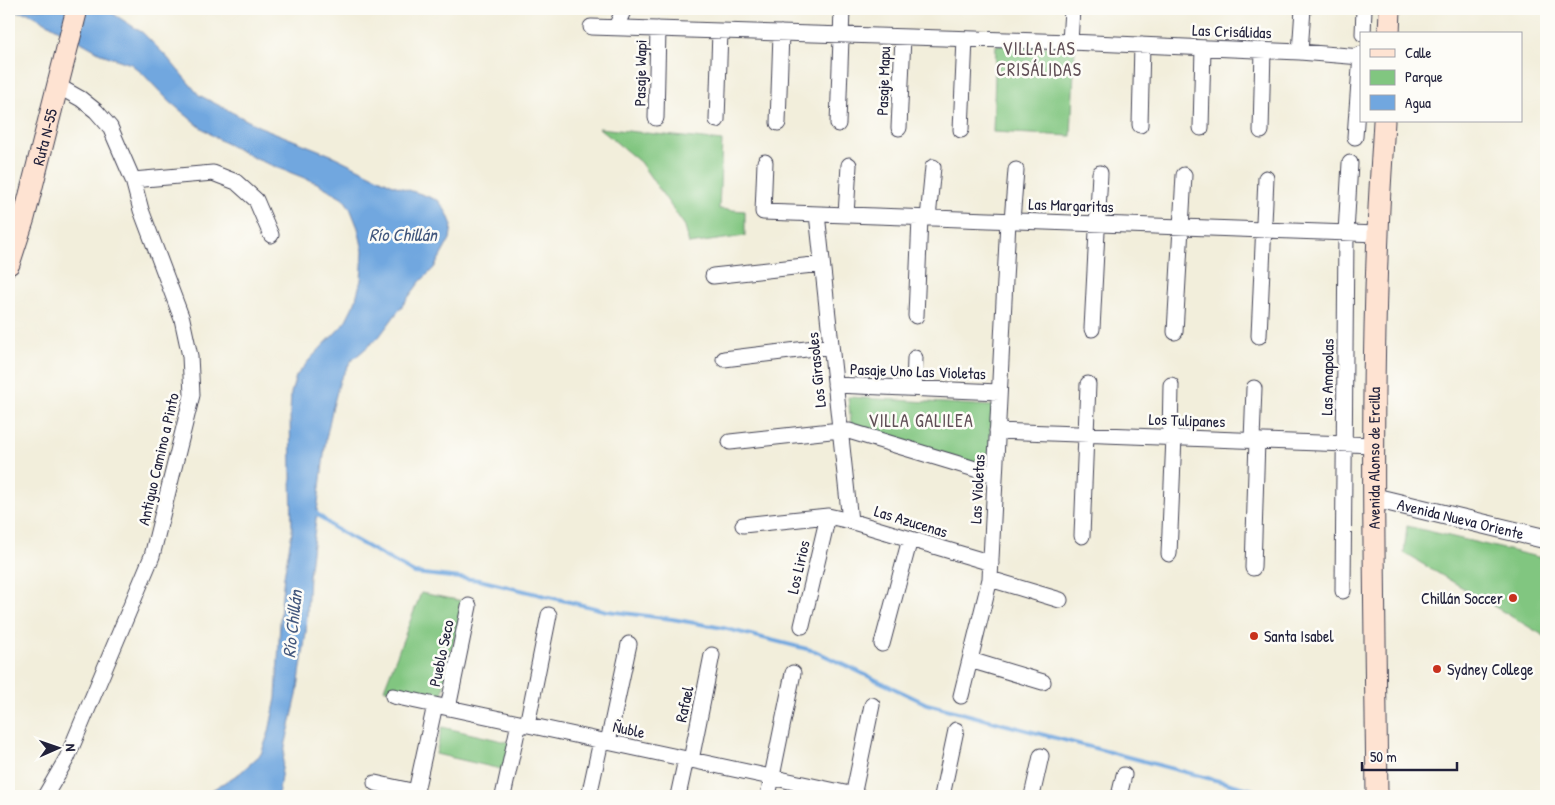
<svg xmlns="http://www.w3.org/2000/svg" width="1555" height="805" viewBox="0 0 1555 805" font-family="'Patrick Hand',sans-serif">
  <style>
    .green { fill: #81c680; stroke: #52745e }
    .water { fill: #71a7df; stroke: #4a648d }
    .lines { fill: none; stroke-linecap: round; stroke-linejoin: round }
    .stream { stroke: #71a7df; stroke-width: 4 }
    .minor-casing { stroke: #414153; stroke-width: 17 }
    .tertiary-casing { stroke: #414153; stroke-width: 21 }
    .secondary-casing { stroke: #414153; stroke-width: 23 }
    .minor { stroke: #fff; stroke-width: 15 }
    .tertiary { stroke: #fff; stroke-width: 19 }
    .secondary { stroke: #fee3d2; stroke-width: 21 }
    .poi-dot { fill: #c8321e; stroke: #fdfcf7; stroke-width: 2 }
    .labels { text-anchor: middle; dominant-baseline: central; stroke-width: 5; stroke-linejoin: round; paint-order: stroke }
    .street-label { font-size: 16px; fill: #22223b; stroke: #fdfcf7 }
    .poi-label { font-size: 16px; fill: #22223b; stroke: #fdfcf7; text-anchor: start }
    .neighbourhood-label { font-size: 18px; letter-spacing: 1px; fill: #604f56; stroke: #fdfcf7 }
    .water-label { font-size: 18px; font-style: italic; fill: #42577d; stroke: #fdfcf7 }
  </style>
  <rect width="100%" height="100%" fill="#fdfcf7"/>
  <filter id="ink" filterUnits="userSpaceOnUse"><feTurbulence type="fractalNoise" baseFrequency=".02" numOctaves="2"/><feDisplacementMap in="SourceGraphic" scale="10" xChannelSelector="R" yChannelSelector="G"/><feConvolveMatrix kernelMatrix="1 2 1 2 8 2 1 2 1" color-interpolation-filters="sRGB"/></filter>
  <filter id="wash" filterUnits="userSpaceOnUse"><feTurbulence type="fractalNoise" baseFrequency=".0096" numOctaves="4" result="noise"/><feDisplacementMap in="SourceGraphic" scale="20" xChannelSelector="R" yChannelSelector="G"/><feGaussianBlur stdDeviation="1.12" result="paint"/><feColorMatrix in="noise" values="0 0 0 0 0 0 0 0 0 0 0 0 0 0 0 0 0 1.4 0 .05"/><feComposite in="paint" operator="in"/></filter>
  <g filter="url(#wash)">
    <rect width="100%" height="100%" fill="#f2eedb"/>
    <path class="green" d="M996 45 1075 48 1071 136 993 132Z
      M599 128 722 141 719 209 745 211V236L689 244 685 226 640 162Z
      M848 397 992 406 988 468 851 423Z
      M1407 526 1546 559V637L1404 553Z
      M421 593 463 601 442 695 437 699 384 689Z
      M442 727 511 743 505 770 436 754Z"/>
    <path class="water" d="M9 9H102L112 13 143 33 166 56 199 95 258 126 331 155 393 185 424 195 439 201 447 213 452 225 450 239 434 268 419 283 379 337 351 361 340 380 332 410 326 439 309 576 306 633 297 695 285 747 279 791 276 796H202L240 773 261 754 269 732 276 698 281 604 284 576 292 532 290 413 291 393 296 376 311 358 344 324 355 302 361 280 363 251 358 228 350 208 343 198 317 183 256 159 216 138 199 126 169 101 143 74 131 64 104 55 29 13 9 11Z"/>
    <g class="lines">
      <path class="stream" d="M315 512 334 528 414 573 479 580 607 611 672 619 723 628 815 651 927 704 1276 796"/>
    </g>
  </g>
  <g filter="url(#ink)">
    <g class="lines">
      <defs>
        <path id="minor" d="M591 27 1070 42 1300 52 1361 57
          M616 27 624 9
          M1363 34 1364 9
          M1070 42 1072 9
          M1300 52 1303 9
          M656 118 658 29
          M717 120 720 31
          M778 123 781 33
          M838 124 842 9
          M1140 125 1142 45
          M899 128 903 37
          M1201 128 1203 48
          M961 130 965 39
          M1261 131 1263 50
          M1355 137 1361 54
          M765 162 763 212 1378 234
          M133 180 213 173 236 182 256 200 271 235
          M817 214 850 521
          M846 215 849 165
          M928 218 933 167
          M1012 221 1016 170
          M713 276 822 264
          M916 316 920 218
          M1092 329 1100 173
          M1175 332 1184 175
          M1259 336 1266 178
          M724 359 831 346
          M835 385 999 392
          M914 388 915 358
          M997 431 1375 445
          M1170 437 1171 385
          M1252 440 1254 388
          M730 442 840 430 849 431 995 475
          M743 525 828 516 850 521 991 563
          M1082 536 1088 384
          M1169 554 1174 437
          M1253 568 1257 440
          M990 579 1060 600
          M1343 591 1346 233 1350 163
          M802 626 828 516
          M882 644 910 539
          M970 660 1043 682
          M393 696 859 796
          M961 696 990 579 1008 221
          M448 708 469 606
          M527 725 549 615
          M608 742 629 644
          M691 760 712 655
          M375 783 416 792
          M45 796 67 758 152 556 192 395 190 356 182 319 141 210 133 180 110 127 96 111 81 99 58 86
          M415 796 435 705
          M503 796 519 723
          M589 796 601 741
          M678 796 686 759
          M768 796 793 673
          M853 796 872 705
          M942 796 956 730
          M1032 796 1041 756
          M1119 796 1124 775"/>
        <g id="tertiary">
          <path id="s1" d="M1375 498 1546 539"/>
        </g>
        <g id="secondary">
          <path d="M1389 34 1390 9"/>
          <path id="s2" d="M9 264 24 218 77 9"/>
          <path id="s3" d="M1377 796C1375 609 1370 421 1378 234 1379 197 1382 159 1384 121"/>
        </g>
      </defs>
      <use href="#minor" class="minor-casing"/>
      <use href="#tertiary" class="tertiary-casing"/>
      <use href="#secondary" class="secondary-casing"/>
      <use href="#minor" class="minor"/>
      <use href="#tertiary" class="tertiary"/>
      <use href="#secondary" class="secondary"/>
    </g>
  </g>
  <g class="poi-dot">
    <circle cx="1513" cy="598" r="5"/>
    <circle cx="1254" cy="636" r="5"/>
    <circle cx="1437" cy="669" r="5"/>
  </g>
  <g class="labels">
    <g class="street-label">
      <text transform="translate(1232 31) rotate(2)">Las Crisálidas</text>
      <text transform="translate(640 73) rotate(-89)">Pasaje Wapi</text>
      <text transform="translate(883 81) rotate(-88)">Pasaje Mapu</text>
      <text stroke="none"><textPath href="#s2" startOffset="132">Ruta N-55</textPath></text>
      <text transform="translate(1071 205) rotate(2)">Las Margaritas</text>
      <text transform="translate(816 370) rotate(-96)">Los Girasoles</text>
      <text transform="translate(918 371) rotate(2)">Pasaje Uno Las Violetas</text>
      <text transform="translate(1327 377) rotate(-89)">Las Amapolas</text>
      <text transform="translate(1187 420) rotate(2)">Los Tulipanes</text>
      <text transform="translate(158 459) rotate(-77)">Antiguo Camino a Pinto</text>
      <text stroke="none"><textPath href="#s3" startOffset="338">Avenida Alonso de Ercilla</textPath></text>
      <text transform="translate(977 489) rotate(-87)">Las Violetas</text>
      <text stroke="none"><textPath href="#s1" startOffset="88">Avenida Nueva Oriente</textPath></text>
      <text transform="translate(911 521) rotate(17)">Las Azucenas</text>
      <text transform="translate(798 567) rotate(-77)">Los Lirios</text>
      <text transform="translate(441 653) rotate(-78)">Pueblo Seco</text>
      <text transform="translate(684 704) rotate(-78)">Rafael</text>
      <text transform="translate(629 729) rotate(12)">Ñuble</text>
    </g>
    <g class="poi-label">
      <text x="1503" y="598" text-anchor="end">Chillán Soccer</text>
      <text x="1264" y="636">Santa Isabel</text>
      <text x="1447" y="669">Sydney College</text>
    </g>
    <g class="neighbourhood-label">
      <text x="1039" y="48">VILLA LAS<tspan x="1039" dy="21">CRISÁLIDAS</tspan></text>
      <text x="921" y="420">VILLA GALILEA</text>
    </g>
    <g class="water-label">
      <text x="403" y="234">Río Chillán</text>
      <text transform="translate(292 624) rotate(-84)">Río Chillán</text>
    </g>
  </g>
  <rect width="1555" height="805" fill="none" stroke="#fdfcf7" stroke-width="30"/>
  <rect x="1360" y="32" width="162" height="90" fill="#fdfcf7" stroke="#a5a5ac"/>
  <rect x="1370" y="49" width="25" height="8" fill="#fee3d2" stroke="#a5a5ac"/>
  <text x="1405" y="58" font-size="15" fill="#22223b">Calle</text>
  <rect x="1370" y="70" width="25" height="15" fill="#81c680" stroke="#a5a5ac"/>
  <text x="1405" y="82" font-size="15" fill="#22223b">Parque</text>
  <rect x="1370" y="95" width="25" height="15" fill="#71a7df" stroke="#a5a5ac"/>
  <text x="1405" y="108" font-size="15" fill="#22223b">Agua</text>
  <g transform="translate(58 748) rotate(88)" stroke="#fdfcf7" stroke-width="4" paint-order="stroke">
  <path d="M0-4L9 19L0 12L-9 19Z" fill="#22223b"/>
  <text y="-8" font-size="14" font-weight="bold" text-anchor="middle" fill="#22223b">N</text>
  </g>
  <path d="M1362 762v8h95v-8" fill="none" stroke="#22223b" stroke-width="2.5"/>
  <text x="1370" y="762" font-size="15" fill="#22223b" stroke="#fdfcf7" stroke-width="4" paint-order="stroke">50 m</text>
</svg>
